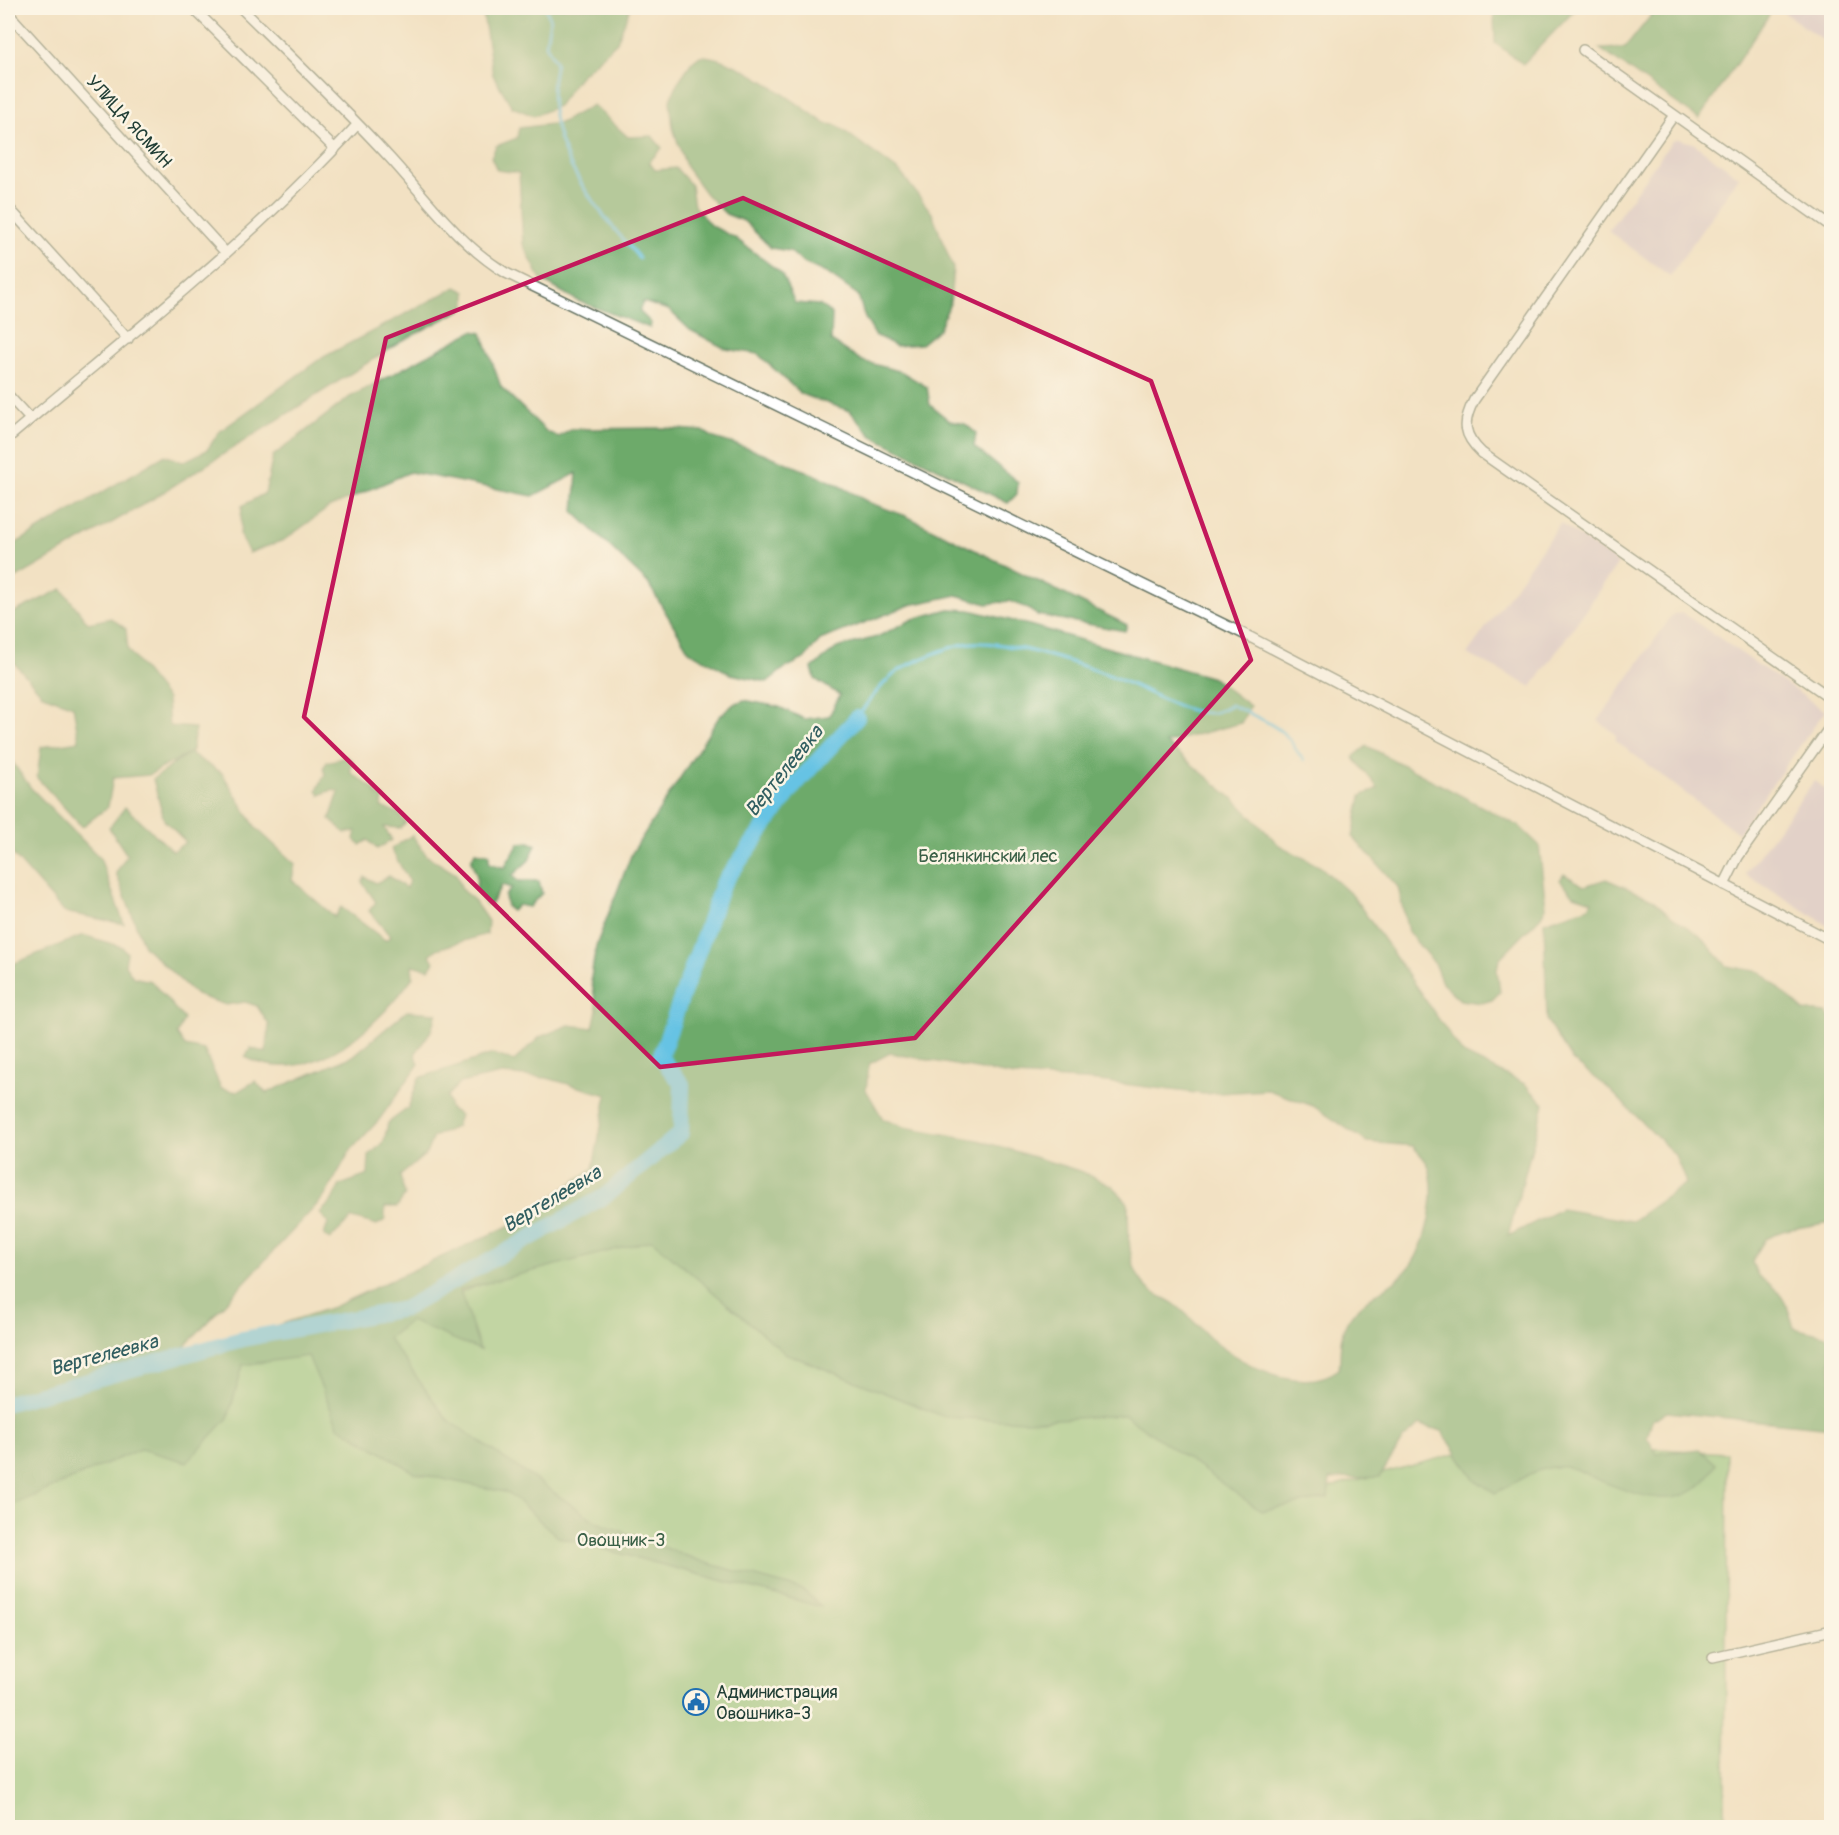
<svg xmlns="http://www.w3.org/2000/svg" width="1839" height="1835" viewBox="0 0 1839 1835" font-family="Pangolin,sans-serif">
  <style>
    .industrial { fill: #cfbdce }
    .green { fill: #87c57b; stroke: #538158; stroke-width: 1.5 }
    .forest { fill: #6daa6b; stroke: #467450; stroke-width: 1.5; fill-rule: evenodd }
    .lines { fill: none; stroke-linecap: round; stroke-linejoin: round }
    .stream { stroke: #66c3e4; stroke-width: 3 }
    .river { stroke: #66c3e4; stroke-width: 16 }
    .minor-casing { stroke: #697666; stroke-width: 12 }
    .minor { stroke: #fff; stroke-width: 9 }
    .marked { fill: none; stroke: #c2185b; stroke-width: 4.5; stroke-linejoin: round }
    .labels { text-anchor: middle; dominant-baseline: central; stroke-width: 5; stroke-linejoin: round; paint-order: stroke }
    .street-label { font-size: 18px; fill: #1f3d34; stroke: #fcf5e5 }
    .park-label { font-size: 18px; fill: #395f46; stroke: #fcf5e5 }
    .poi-label { font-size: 18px; fill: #1f3d34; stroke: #fcf5e5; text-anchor: start }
    .water-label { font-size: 20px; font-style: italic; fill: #315e60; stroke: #fcf5e5 }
  </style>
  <rect width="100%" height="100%" fill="#fcf5e5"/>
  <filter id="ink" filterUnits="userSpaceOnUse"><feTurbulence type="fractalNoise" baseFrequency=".0167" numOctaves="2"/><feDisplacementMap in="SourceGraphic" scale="12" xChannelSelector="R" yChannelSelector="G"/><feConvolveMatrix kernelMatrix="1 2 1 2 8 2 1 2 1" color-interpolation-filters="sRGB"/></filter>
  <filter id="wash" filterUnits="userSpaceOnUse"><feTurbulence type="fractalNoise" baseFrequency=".008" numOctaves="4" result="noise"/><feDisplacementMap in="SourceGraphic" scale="24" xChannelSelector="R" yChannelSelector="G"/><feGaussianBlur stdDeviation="1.35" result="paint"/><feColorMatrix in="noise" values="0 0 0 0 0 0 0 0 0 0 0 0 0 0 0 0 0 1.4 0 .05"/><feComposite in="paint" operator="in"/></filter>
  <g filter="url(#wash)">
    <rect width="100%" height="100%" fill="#f2e1c3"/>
    <path class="industrial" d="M1780 8H1831V46L1779 9Z
      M1678 139 1693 143 1739 177 1670 276 1608 231 1671 142Z
      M1560 523 1618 563 1532 687 1467 654Z
      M1683 613 1825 711 1738 833 1616 741V734L1598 721 1673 614Z
      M1814 781 1831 793V927L1745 874Z"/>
    <path class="green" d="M673 1215 1146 1405 1275 1502 1508 1440 1727 1453 1725 1827H8V1456L236 1354 345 1334Z"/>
    <path class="forest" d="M482 8H630L617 42 578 78 558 106 534 116 512 107 493 75Z
      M1502 8H1577L1523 64 1495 43 1494 15Z
      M1657 8H1738L1771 12 1699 119 1600 49 1625 48Z
      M700 56C735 55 796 103 826 124L836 125 900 172 932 213 953 268 950 303 939 329 921 344 896 346 875 335 865 318 858 295 828 274 802 262 790 251 771 248 744 221 726 214 706 194 686 167 673 128 670 101 678 82 691 63Z
      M593 105 628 137 652 136 662 148 649 162 655 170 676 168 691 185 694 206 710 225 735 238 781 273 795 303 819 305 832 314 831 341 862 361 902 372 927 387 930 405 950 421 965 424 976 433 974 447 1018 482 1017 494 1008 503 872 436 850 411 801 394 758 354 726 349 690 330 669 310 643 302 639 311 651 323 650 328 578 301 541 280 523 244 519 173 497 170 491 157 496 146 517 138 519 128 560 123Z
      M456 287 466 292V307L402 341 151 500 8 583V548L165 455 183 462 207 450 219 432 320 359Z
      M473 331 482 333 501 387 547 432 559 437 571 429 664 428 703 431 714 438 763 453 832 482 870 503 906 516 1127 625 1125 631 1037 615 1025 607 1009 601 987 604 957 595 910 605 820 640 804 659 785 668 767 682 731 674 689 651 648 583 574 512 577 473 533 496 410 472 330 507 284 540 249 553 240 535 242 506 265 493 273 456 350 397Z
      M62 589 88 623 111 618 126 629 128 650 167 699 169 726 195 728 192 751 189 753 222 773 256 828 295 864 292 880 335 917 341 907 385 940 391 937 369 911 376 902 362 882 365 877 376 883 389 876 406 888 409 881 391 849 412 835 427 856 456 874 463 891 473 899 488 921 487 934 437 949 430 955 434 962 429 969 412 965 413 977C377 1027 310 1090 245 1057L251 1048 266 1053 269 1025 257 1006 245 1002 226 1005 196 995 144 946 116 873 127 855 109 828 125 807 173 851 186 842 164 820 153 779 189 753 149 775 113 778 108 807 82 827 37 778 41 747 79 741 73 706 43 695 8 656V615Z
      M949 609 970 610 1029 625 1213 678 1250 706 1241 723 1166 743 1235 800 1279 845 1321 867 1353 896 1463 1054 1525 1084 1544 1104 1508 1236 1561 1209 1632 1221 1686 1183 1675 1155 1606 1086 1572 1060 1547 1021 1544 922 1589 907 1592 901 1574 895 1560 880 1564 874 1584 886 1606 879 1652 899 1671 916 1699 935 1727 966 1761 972 1804 1011 1827 1013 1832 1019 1831 1222 1786 1230 1765 1239 1752 1261C1759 1284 1761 1275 1775 1289 1786 1299 1790 1314 1794 1328L1831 1337V1428L1667 1412 1652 1420 1647 1438 1657 1454 1699 1449 1716 1464C1689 1517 1641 1497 1596 1479 1587 1475 1577 1468 1567 1467 1539 1464 1519 1481 1495 1493L1475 1480 1442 1431 1420 1425 1403 1439 1380 1477 1330 1479 1328 1498 1261 1511 1125 1415 1026 1421 945 1417 785 1353 652 1240 460 1290 480 1350 410 1321 388 1338 447 1419 597 1522 703 1562 803 1590 822 1607 558 1537 509 1493 415 1473 338 1426 308 1356 243 1365 228 1418 187 1462 140 1449 8 1507V966L83 935 122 947 127 953 125 965 133 977 151 981 184 1019 177 1034 185 1046 204 1050 221 1088 237 1092 255 1081 266 1093 353 1056 407 1011 437 1013 431 1031 415 1054 419 1064 379 1120 350 1151 325 1196 172 1360 333 1307 515 1223 593 1168 607 1095 547 1078 502 1074 460 1083 447 1096 450 1109 460 1115 456 1127 433 1137 426 1154 400 1176 405 1195 397 1207H385V1220L377 1225 352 1218 330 1239 324 1235 328 1223 320 1213 331 1202 340 1185 368 1175 369 1156 384 1141 388 1123 408 1108 419 1078 493 1054 514 1061 540 1037 569 1025 593 1028 597 1009 591 978 596 946 632 853 719 717 734 704 744 700 779 707 804 719 829 716 840 695 815 679 812 668 837 648 877 637 913 619ZM890 1053 1014 1076 1098 1081 1204 1094 1268 1090 1313 1106 1367 1142 1413 1146C1418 1153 1427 1160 1429 1168 1438 1198 1425 1256 1401 1276 1383 1291 1357 1302 1346 1324 1339 1337 1341 1354 1339 1369 1302 1397 1241 1364 1210 1338 1199 1328 1189 1315 1177 1306 1166 1297 1153 1296 1143 1283 1126 1261 1129 1230 1128 1203L1113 1186 1080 1171 978 1140 904 1127 883 1119 866 1090 869 1064Z
      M1367 746 1519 826 1539 845 1546 907 1541 916 1499 959 1497 970 1500 992 1492 1000 1482 1003 1460 1000 1442 983 1434 963 1408 932 1398 887 1353 837 1361 796 1378 788 1353 757Z
      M8 756 31 788 100 858 124 924 64 912 8 849Z
      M346 757 353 762 350 772 374 789 377 795 384 797 381 807 398 813 406 823 401 828 384 827 392 840 377 849 368 840 360 845 354 839 356 831 345 833 330 819 339 792 332 790 320 795 317 790 325 774 323 768 327 762Z
      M529 842 536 845 529 860 512 876 518 881H539L542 893 529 907 518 905 512 911 507 907 505 896 512 888 502 885 490 905H486L476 891 477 876 471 861 475 852 489 854V863L505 868C508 857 515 853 519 843Z"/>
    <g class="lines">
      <path class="stream" d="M546 8 550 20 546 45 556 63C537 141 592 203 639 258
        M857 718C867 703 878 688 892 676 906 663 952 645 971 643 1008 640 1095 668 1130 684 1152 693 1186 714 1210 713 1217 713 1225 708 1231 705 1250 714 1277 724 1290 740 1295 747 1297 753 1304 760"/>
      <path class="river" d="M8 1403 242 1339 404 1309 605 1196 681 1133 682 1084 660 1057 722 885 795 785 857 718"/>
    </g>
  </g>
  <g filter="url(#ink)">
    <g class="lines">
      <defs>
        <path id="minor" d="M193 8 335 149
          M241 8C291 57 342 106 389 157 426 197 458 244 506 273L1250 637 1832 941
          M8 13 226 253
          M1583 50 1832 227
          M1674 115 1474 400C1462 423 1463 435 1482 453L1832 699
          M8 207 128 339
          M8 395 30 419
          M8 438C127 337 251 241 357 125
          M1724 885 1738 857 1832 724
          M1713 1657 1832 1630"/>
      </defs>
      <use href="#minor" class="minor-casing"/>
      <use href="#minor" class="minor"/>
    </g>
  </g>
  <path d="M0 0H1839V1835H0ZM743 198 1151 381 1251 660 915 1038 660 1067 304 717 386 338Z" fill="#f2e1c3" fill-opacity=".55" fill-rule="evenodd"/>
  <path class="marked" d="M743 198 1151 381 1251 660 915 1038 660 1067 304 717 386 338Z"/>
  <defs>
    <symbol id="civic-ring" viewBox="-11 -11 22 22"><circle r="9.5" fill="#fcf5e5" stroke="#1f6fb2" stroke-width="1.5"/><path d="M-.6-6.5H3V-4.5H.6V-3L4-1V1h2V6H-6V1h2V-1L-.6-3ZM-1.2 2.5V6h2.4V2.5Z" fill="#1f6fb2"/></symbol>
  </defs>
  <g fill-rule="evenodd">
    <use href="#civic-ring" x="681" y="1687" width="30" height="30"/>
  </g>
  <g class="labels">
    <g class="street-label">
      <text transform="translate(129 122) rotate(48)">УЛИЦА ЯСМИН</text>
    </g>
    <g class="park-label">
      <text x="988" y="856">Белянкинский лес</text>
      <text x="621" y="1540">Овощник-3</text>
    </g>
    <g class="poi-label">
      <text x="716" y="1692">Администрация<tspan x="716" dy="21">Овошника-3</tspan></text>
    </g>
    <g class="water-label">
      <text transform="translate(784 771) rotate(-51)">Вертелеевка</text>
      <text transform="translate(552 1199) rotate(-31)">Вертелеевка</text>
      <text transform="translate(104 1355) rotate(-15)">Вертелеевка</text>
    </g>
  </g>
  <rect width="1839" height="1835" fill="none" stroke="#fcf5e5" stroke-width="30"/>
</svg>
